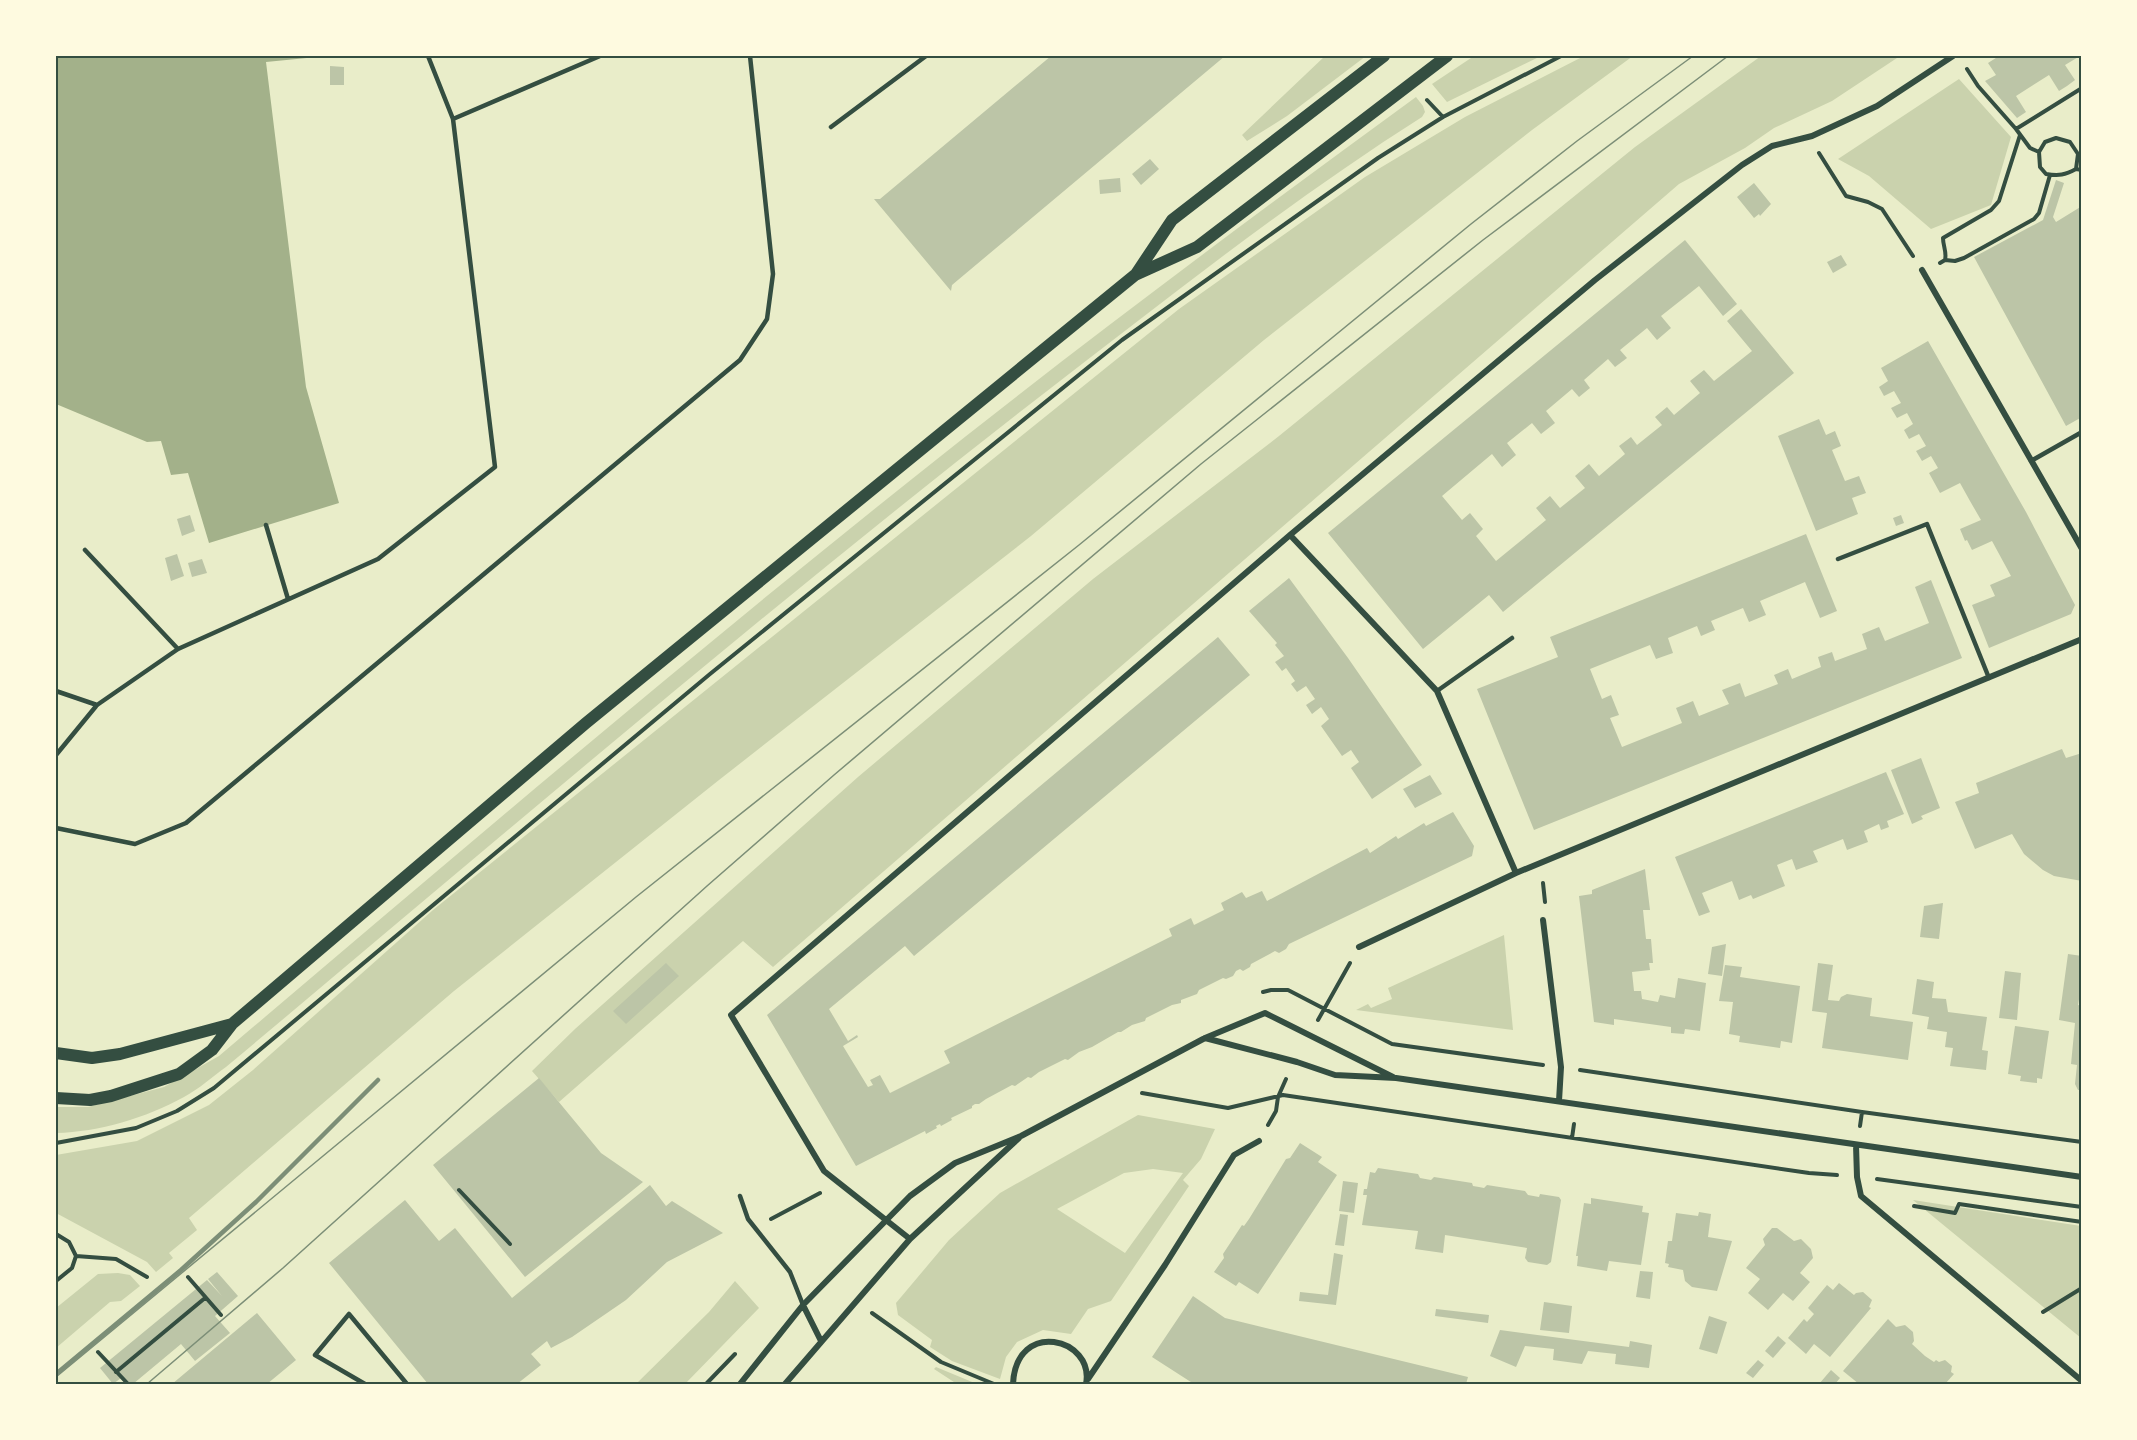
<svg xmlns="http://www.w3.org/2000/svg" width="2137" height="1440" viewBox="0 0 2137 1440" font-family="'Sofia Sans Condensed',sans-serif">
  <style>
    .green { fill: #cad2ad; fill-rule: evenodd }
    .water { fill: #a3b18a }
    .building { fill: #bcc5a7 }
    .lines { fill: none; stroke-linecap: round; stroke-linejoin: round }
    .path { stroke: #344e41; stroke-width: 4 }
    .service { stroke: #344e41; stroke-width: 4.5 }
    .minor { stroke: #344e41; stroke-width: 6 }
    .secondary { stroke: #344e41; stroke-width: 12 }
    .tram { stroke: #7c8e77; stroke-width: 1.5 }
    .rail { stroke: #7c8e77; stroke-width: 4.5 }
    .neatline { fill: none; stroke: #344e41; stroke-width: 2 }
  </style>
  <rect width="100%" height="100%" fill="#e9edc9"/>
  <path class="green" d="M1325 56H1366L1287 116 1247 141 1242 135Z
    M1474 56H1541L1447 102 1432 84Z
    M1584 56H1633L1532 130 1264 340 1031 536 719 780 454 991 189 1218 197 1230 169 1253 173 1258 156 1272 147 1262 56 1213V1155L137 1141 209 1105 253 1070 433 910 1179 309 1365 177 1465 117Z
    M1761 56H1900L1832 101 1774 128 1745 148 1679 184 773 967 743 941 559 1102 532 1071 575 1029 858 777 1093 579 1279 436 1635 147Z
    M1959 79 2011 137 1991 205 1931 229 1869 176 1838 159Z
    M1416 97 1423 106 1425 112 1422 117C1288 202 1164 301 1038 398 761 613 495 842 226 1067 212 1077 199 1089 184 1097 146 1118 99 1132 56 1133V1107H88L164 1087 219 1056C449 861 677 666 912 479 1077 347 1246 221 1416 97Z
    M1504 935 1513 1030 1356 1010 1368 1004 1371 1008 1392 999 1388 988Z
    M1138 1115 1215 1129 1201 1159 1183 1180 1189 1186 1111 1301 1088 1309 1071 1334 1043 1330 1017 1342 1006 1357 1000 1379 952 1361 930 1347 932 1340 898 1315 896 1303 949 1240 1000 1193ZM1153 1169 1183 1173 1125 1253 1057 1209 1124 1173Z
    M1913 1200 2081 1226V1338Z
    M118 1273 130 1275 140 1286 121 1301 110 1302 56 1348V1308L98 1274Z
    M735 1281 759 1308 685 1384H636L709 1312Z
    M936 1367 977 1384H957L934 1369Z"/>
  <path class="water" d="M56 56H327L266 62 306 387 339 503 209 543 188 473 171 475 161 441 147 442 56 404Z"/>
  <path class="building" d="M1051 56H1225L952 285 951 291 874 199H880Z
    M1999 56H2080L2065 65 2075 80 2067 86 2059 91 2049 75 2016 96 2026 112 2017 118 1985 81 1996 75 1988 63Z
    M330 66 344 67V85H330Z
    M1150 159 1159 169 1141 185 1132 174Z
    M1120 178 1121 192 1100 194 1099 180Z
    M2056 180 2064 183 2053 217 2056 222 2082 206V417L2066 426 1974 257 2043 220Z
    M1754 183 1771 204 1760 216 1759 214 1754 218 1737 197Z
    M1685 240 1737 304 1723 316 1699 286 1661 316 1671 328 1657 340 1647 328 1620 350 1627 358 1615 367 1608 359 1584 380 1590 388 1579 397 1572 389 1546 411 1555 423 1541 434 1532 423 1507 443 1516 455 1502 467 1492 454 1442 496 1462 520 1470 513 1483 529 1476 536 1496 561 1546 520 1536 508 1550 496 1560 508 1585 488 1575 476 1589 464 1599 476 1625 454 1619 446 1631 437 1637 445 1662 425 1655 417 1667 407 1674 415 1700 393 1690 381 1704 370 1714 381 1752 351 1727 321 1741 309 1794 373 1503 612 1489 595 1423 649 1328 533Z
    M1841 255 1847 265 1833 273 1827 262Z
    M1928 341 2026 512 2075 605 2071 614 1989 648 1972 605 1995 596 1990 585 2011 576 1992 541 1972 550 1967 540 1965 541 1960 529 1981 520 1970 501 1960 483 1940 493 1929 473 1938 468 1931 456 1922 461 1916 451 1926 446 1919 434 1909 439 1904 430 1913 424 1907 413 1897 418 1891 408 1901 403 1894 391 1884 396 1879 387 1888 381 1881 368Z
    M1819 419 1826 435 1835 431 1841 446 1832 450 1845 481 1859 476 1866 493 1852 498 1858 514 1816 531 1778 436Z
    M190 515 195 531 182 536 177 519Z
    M1901 515 1904 523 1896 526 1893 518Z
    M1806 534 1837 611 1820 618 1805 582 1760 601 1766 615 1749 622 1743 608 1711 621 1715 630 1701 636 1697 626 1668 638 1673 653 1656 659 1650 645 1590 669 1602 699 1611 695 1619 715 1610 718 1622 747 1682 723 1676 708 1693 701 1699 716 1729 704 1722 690 1740 683 1745 697 1778 684 1774 675 1788 669 1792 679 1821 667 1818 657 1832 652 1835 661 1867 649 1862 634 1879 627 1885 641 1929 623 1915 587 1931 580 1962 658 1534 830 1477 689 1558 657 1550 637Z
    M177 554 184 576 171 581 165 558Z
    M202 559 207 573 192 577 188 563Z
    M1289 578 1348 658 1422 765 1372 799 1351 768 1359 762 1351 750 1342 756 1321 726 1329 719 1321 707 1312 714 1306 705 1315 699 1306 686 1297 692 1291 684 1295 681 1286 668 1282 671 1275 662 1284 656 1275 645 1277 643 1249 611Z
    M1218 637 1250 675 914 956 905 946 829 1009 848 1041 857 1035 858 1037 843 1046 868 1087 873 1085 870 1080 880 1075 890 1093 950 1063 944 1051 1172 936 1169 929 1191 918 1194 925 1224 910 1221 903 1242 892 1246 898 1262 891 1267 901 1367 848 1370 853 1396 836 1398 839 1424 823 1426 826 1453 812 1474 846 1472 856 1289 944 1286 949 1279 953 1275 951 1251 964 1250 967 1243 971 1240 969 1236 971 1233 976 1226 979 1223 978 1199 990 1197 994 1181 1000V1003L1172 1005 1146 1018 1145 1021 1132 1025 1121 1032H1118L1092 1047 1079 1052 1068 1060 1065 1059 1039 1072 1031 1078 1028 1077 1015 1086 1012 1085 986 1099 979 1104H975L972 1106V1108L951 1118 952 1120 941 1126 940 1124 936 1126 937 1128 926 1134 925 1131 856 1166 767 1015Z
    M2062 749 2066 758 2082 753V881L2054 876 2043 870 2024 854 2012 834 1975 849 1955 802 1979 793 1976 783Z
    M1921 758 1940 808 1921 816 1923 819 1912 824 1891 770Z
    M1886 772 1904 814 1887 821 1889 827 1881 830 1879 824 1864 831 1868 842 1847 850 1843 839 1813 851 1818 862 1796 870 1792 859 1777 865 1785 886 1753 899 1751 895 1739 900 1732 881 1702 893 1710 912 1699 916 1675 857Z
    M1430 775 1442 794 1415 808 1403 789Z
    M1645 869 1650 910H1643L1646 939H1651L1653 963H1649L1650 970 1632 972 1634 991H1641L1642 999 1658 1002 1660 995 1675 998 1678 978 1706 983 1700 1031 1685 1029 1684 1034 1671 1033V1027L1614 1019V1025L1594 1022 1579 896 1592 894V890Z
    M1943 903 1939 939 1920 937 1924 906Z
    M1726 944 1722 976 1708 974 1712 947Z
    M2068 954 2082 956V982L2078 1005 2082 1006V1090H2078L2075 1084 2077 1065 2071 1064 2075 1023 2059 1020Z
    M666 963 679 976 626 1024 613 1011Z
    M1818 963 1833 965 1828 1000 1839 1001 1841 997 1847 994 1872 998 1870 1016 1913 1022 1908 1060 1822 1048 1827 1013 1812 1011Z
    M1725 965 1742 967 1740 977 1800 986 1792 1043 1781 1041 1780 1048 1739 1042 1740 1036 1729 1034 1733 1002 1719 1001Z
    M2005 971 2021 973 2017 1020 1999 1018Z
    M1917 979 1934 982 1932 998 1946 999 1948 1012 1987 1017 1982 1050 1988 1051 1986 1070 1950 1066 1953 1048 1945 1047 1947 1032 1927 1029 1929 1017 1912 1014Z
    M2015 1026 2049 1031 2042 1079 2037 1078V1083L2020 1081 2021 1076 2008 1074Z
    M539 1078 601 1153 643 1182 525 1277 433 1165Z
    M1300 1143 1322 1157 1318 1162 1337 1175 1258 1294 1239 1282 1236 1286 1214 1272 1224 1258 1223 1254 1242 1225 1244 1226 1249 1219 1286 1159 1290 1158Z
    M1378 1168 1418 1174 1420 1178 1431 1180 1434 1177 1472 1183 1473 1186 1479 1187 1484 1188 1487 1185 1525 1191 1528 1195 1539 1197 1540 1194 1559 1197 1561 1200 1551 1262 1547 1265 1528 1262 1525 1258 1527 1248 1445 1235 1443 1253 1415 1249 1418 1231 1362 1225 1367 1195H1363L1364 1189H1367L1370 1172 1375 1173Z
    M1343 1181 1358 1183 1354 1213 1339 1211Z
    M650 1185 666 1206 672 1201 723 1233 667 1262 626 1300 572 1337 551 1348 547 1341 531 1354 541 1365 517 1384H428L329 1263 405 1200 439 1241 455 1228 512 1298Z
    M1591 1198 1643 1206 1642 1212 1649 1213 1641 1265 1609 1261 1607 1271 1577 1266 1578 1256H1576L1584 1203 1591 1204Z
    M1699 1212 1711 1214 1708 1237 1732 1241 1717 1291 1692 1287 1685 1281 1683 1270 1668 1267 1669 1264 1665 1263 1668 1241H1672L1676 1213 1698 1216Z
    M1340 1214 1348 1215 1344 1246 1335 1245Z
    M1772 1228H1777L1794 1241 1801 1239 1811 1249 1813 1258 1800 1273 1810 1282 1793 1301 1783 1293 1768 1310 1748 1293 1760 1279 1746 1268 1765 1245 1763 1239Z
    M1334 1253 1343 1255 1336 1305 1299 1301 1300 1292 1328 1295Z
    M1640 1271 1653 1272 1650 1299 1636 1297Z
    M217 1272 238 1296 215 1316 230 1333 195 1361 181 1344 133 1384H127L121 1378 113 1384 100 1368 207 1280 222 1296 208 1279Z
    M1839 1283 1854 1295 1856 1293 1863 1292 1872 1300 1869 1307 1871 1308 1830 1357 1814 1344 1806 1354 1788 1338 1804 1319 1807 1322 1814 1314 1808 1308 1827 1285 1833 1290Z
    M1193 1296 1225 1318 1468 1377 1466 1384H1194L1152 1357Z
    M1544 1302 1572 1306 1569 1333 1540 1330Z
    M1436 1309 1489 1315 1488 1323 1435 1316Z
    M257 1313 296 1360 267 1384H172Z
    M1709 1316 1727 1322 1717 1354 1699 1349Z
    M1888 1319 1896 1327 1905 1325 1913 1332 1914 1341 1912 1344 1925 1356 1934 1362 1936 1360 1939 1362 1945 1360 1952 1366 1951 1372 1954 1374 1945 1384H1859L1843 1371Z
    M1500 1330 1629 1347 1630 1341 1652 1345 1649 1368 1615 1364 1616 1354 1588 1351 1582 1364 1553 1360 1554 1349 1525 1346 1516 1367 1490 1356Z
    M1778 1336 1786 1343 1773 1358 1765 1351Z
    M1758 1360 1764 1365 1753 1378 1746 1373Z
    M1831 1370 1840 1378 1835 1384H1819Z"/>
  <g class="lines">
    <path class="path" d="M1967 69 1978 86 2016 129 2030 148 2039 152 2040 167 2046 174C2059 176 2065 175 2076 169L2082 170
      M1427 100 1443 117
      M2016 129 2082 88
      M2039 152 2045 142 2056 138 2070 142 2078 154 2076 169
      M1819 153 1846 196 1868 202 1882 209 1913 256
      M1945 260 1955 261 1964 258 2034 219 2039 213 2050 175
      M1940 263 1945 260C1947 252 1943 246 1943 238L1991 210 1999 201 2020 135
      M1543 883 1545 902
      M1263 992 1271 990H1288L1392 1044 1543 1065
      M1318 1020 1350 963
      M1580 1070 1862 1112 2082 1142
      M1142 1093 1228 1108 1283 1095 1809 1173 1837 1175
      M1268 1125 1276 1111 1278 1097 1286 1079
      M1860 1126 1862 1112
      M1572 1138 1574 1124
      M56 1143 136 1128 177 1111 214 1088 710 674 1122 340 1378 158 1443 117 1561 56
      M1877 1179 2082 1207
      M459 1190 510 1244
      M1914 1206 1955 1213 1959 1204 2082 1222
      M771 1219 820 1193
      M56 1234 69 1242 76 1256 72 1268 56 1281
      M76 1256 116 1259 147 1277
      M188 1277 221 1315
      M2043 1312 2082 1288
      M872 1313 941 1362 994 1384
      M98 1352 128 1384
      M116 1372 205 1298
      M706 1384 735 1354"/>
    <path class="service" d="M428 56 453 119
      M831 127 926 56
      M2031 461 2082 432
      M266 525 288 599
      M85 550 178 649
      M1838 559 1927 524 1989 678
      M56 691 97 705
      M1437 691 1512 638
      M56 755 97 705 178 649 378 559 495 467 453 119 600 56
      M56 828 135 844 186 823 740 360 767 319 773 274 750 56
      M740 1196 748 1219 790 1272 803 1305
      M365 1384 315 1355 349 1314 407 1384"/>
    <path class="minor" d="M1922 270 2082 549
      M1290 535 1437 691 1516 873
      M1543 920 1561 1067 1559 1101
      M1359 947 1516 873 2082 639
      M1205 1038 1297 1062 1335 1075 1396 1078 2082 1177
      M1856 1145 1857 1177 1861 1196 2082 1381
      M910 1239 824 1171 731 1015 1290 535 1595 280 1742 165 1772 146 1812 136 1877 106 1953 56
      M803 1305 821 1341
      M1088 1379 1165 1265 1234 1155 1259 1141
      M740 1384 803 1305 910 1196 955 1163 1021 1136 1205 1038 1265 1013 1393 1077
      M785 1384 910 1239 1019 1138
      M1013 1384C1016 1318 1095 1338 1086 1384"/>
    <path class="secondary" d="M1136 274 1172 220 1384 56
      M56 1053 92 1058 120 1054 232 1024
      M56 1098 90 1100 111 1096 179 1074 212 1050 232 1024 586 723 1135 275 1197 247 1447 56"/>
    <path class="tram" d="M56 1377 636 897 1079 545 1471 224 1577 141 1693 56
      M147 1384 283 1268 707 886 834 775 1201 464 1483 240 1728 56"/>
    <path class="rail" d="M56 1374 181 1270 256 1202 378 1080"/>
  </g>
  <rect width="2137" height="1440" fill="none" stroke="#fefae0" stroke-width="114"/>
  <rect x="57" y="57" width="2023" height="1326" class="neatline"/>
</svg>
